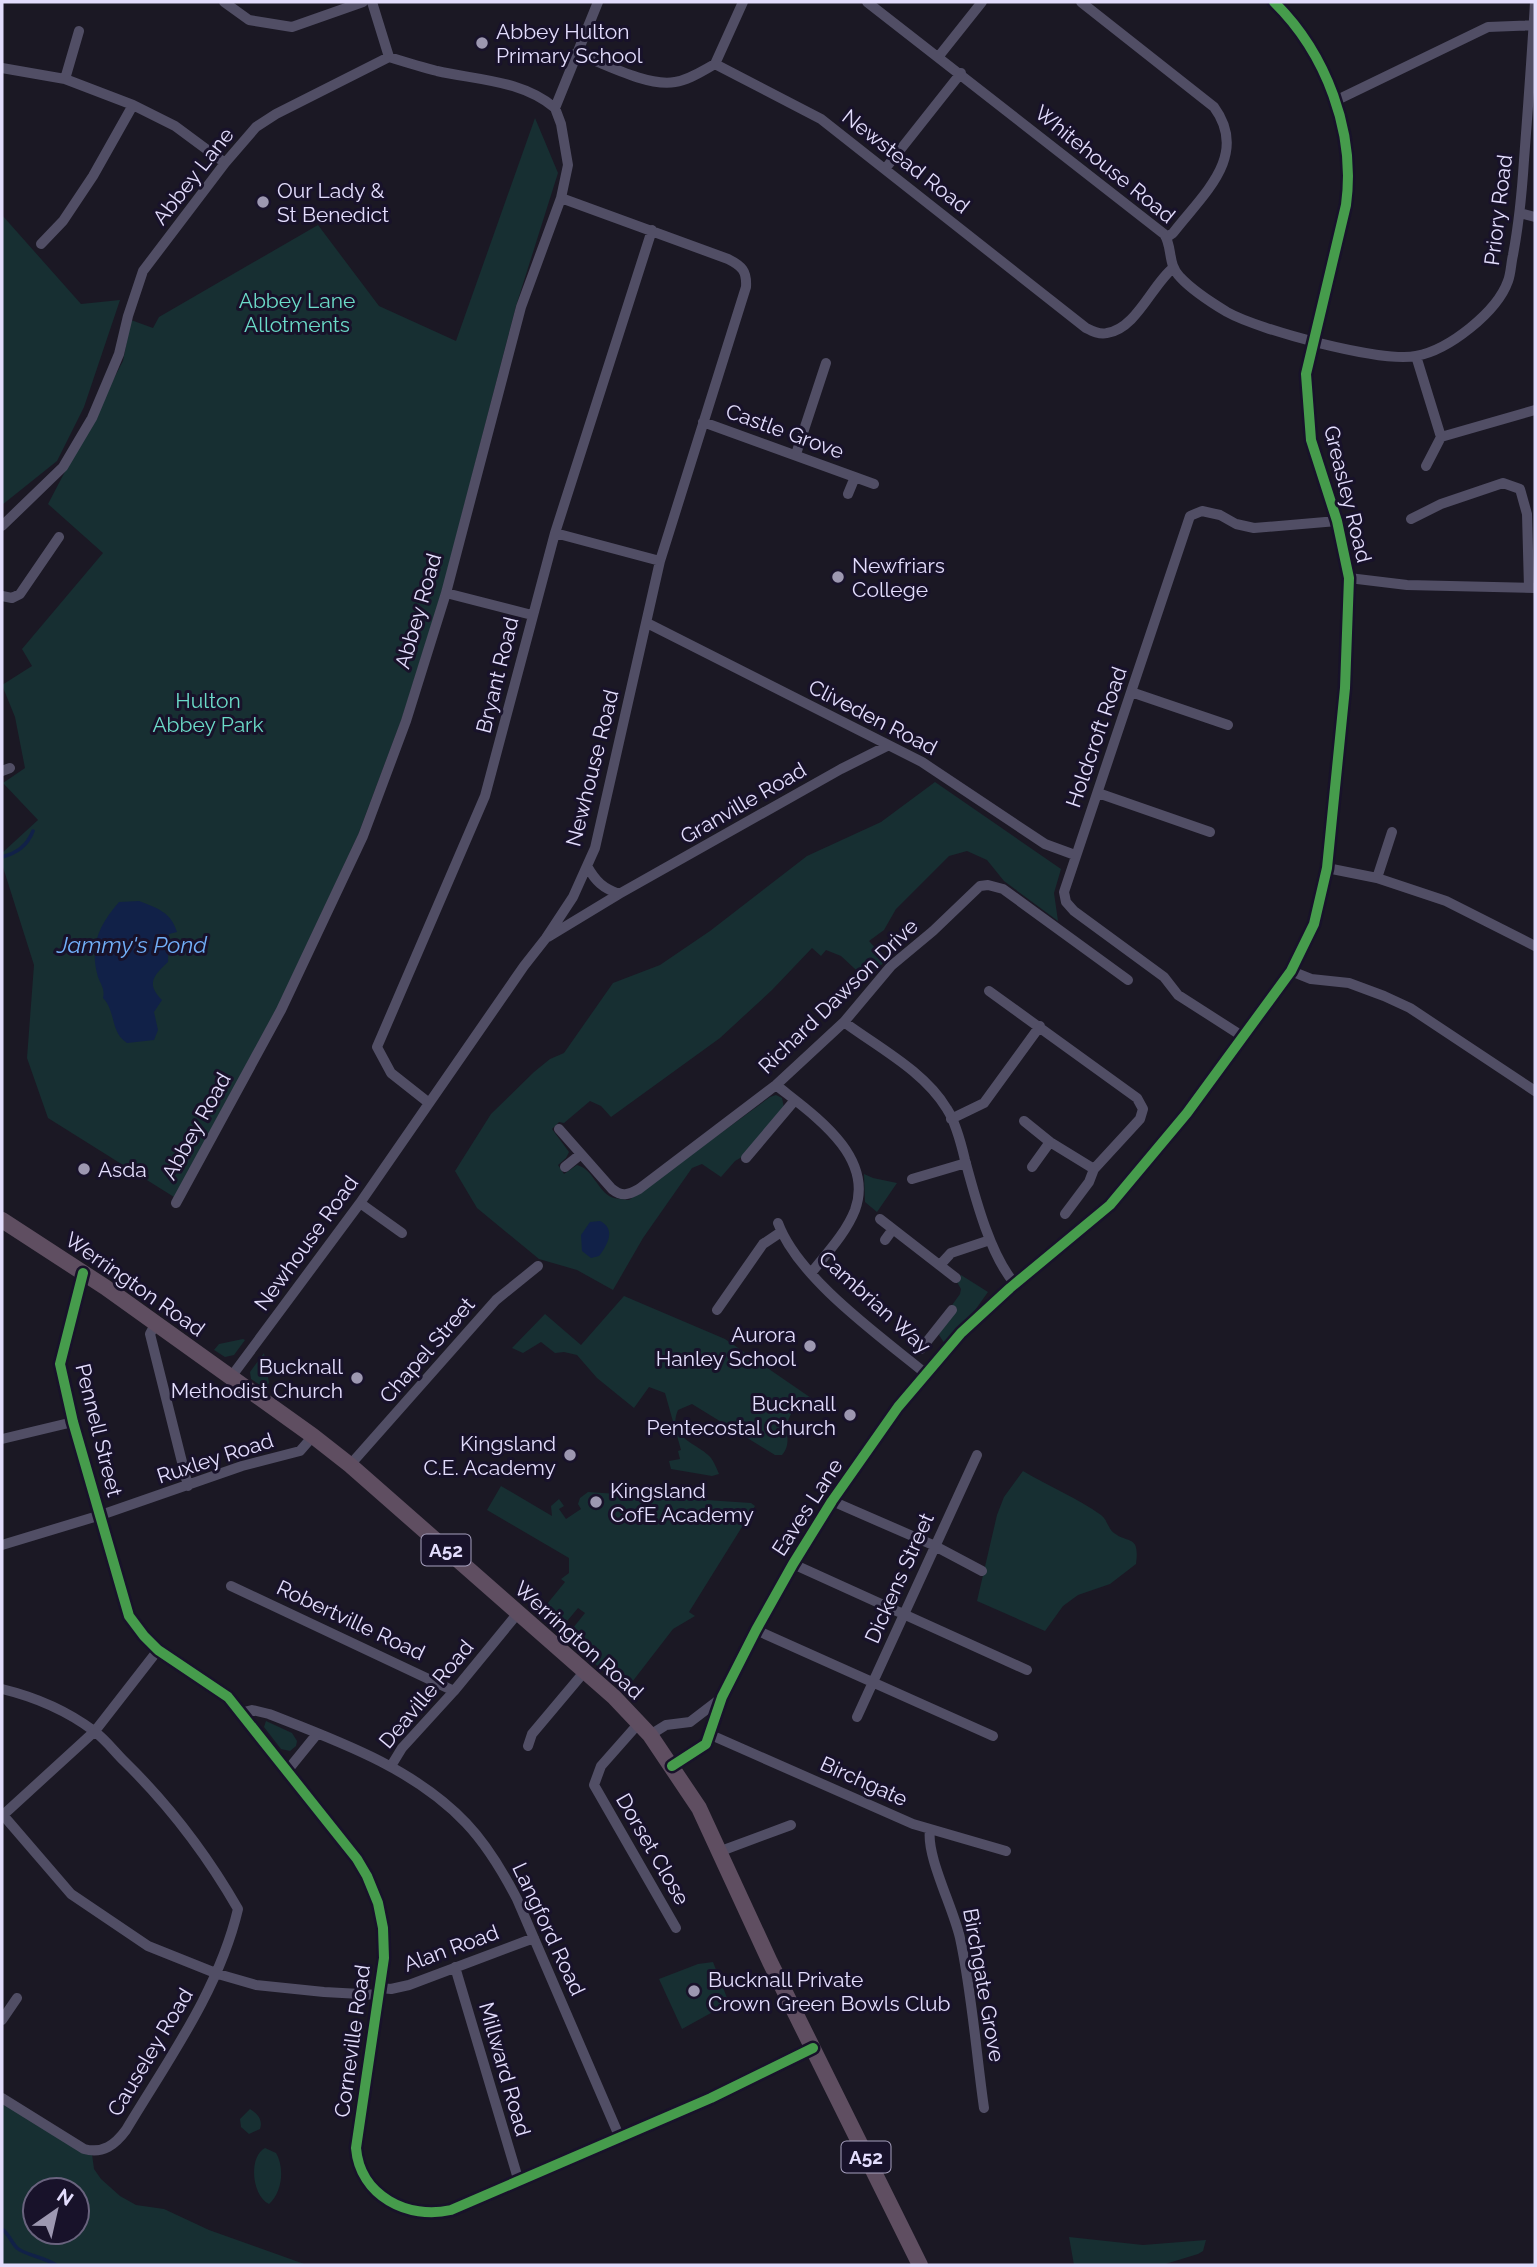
<svg xmlns="http://www.w3.org/2000/svg" width="1537" height="2267" viewBox="0 0 1537 2267" font-family="Raleway,sans-serif">
  <style>
    .green { fill: #172f32; fill-rule: evenodd }
    .water { fill: #112148 }
    .lines { fill: none; stroke-linecap: round; stroke-linejoin: round }
    .stream { stroke: #112148; stroke-width: 3.5 }
    .minor { stroke: #514e65; stroke-width: 10 }
    .highway { stroke: #5f4e61; stroke-width: 16 }
    .cycleway-casing { stroke: #18122a; stroke-width: 15 }
    .cycleway { stroke: #469c4c; stroke-width: 10 }
    .poi-dot { fill: #9d98b1; stroke: #18122a; stroke-width: 2.5 }
    .labels { text-anchor: middle; dominant-baseline: central; stroke-width: 6; stroke-linejoin: round; paint-order: stroke }
    .shield { fill: #18122a; stroke: #a6a0be; stroke-width: 2 }
    .shield-label { font-size: 19px; font-weight: bold; fill: #e3ddfd }
    .poi-label { font-size: 21px; fill: #e3ddfd; stroke: #18122a; text-anchor: start }
    .street-label { font-size: 21px; fill: #e3ddfd; stroke: #18122a }
    .park-label { font-size: 21px; fill: #6bdbc8; stroke: #18122a }
    .water-label { font-size: 23px; font-style: italic; fill: #71aff8; stroke: #18122a }
  </style>
  <rect width="100%" height="100%" fill="#1b1824"/>
  <path class="green" d="M535 118 558 173 516 306 442 591 402 718 358 835 278 1006 174 1197 48 1118 27 1058 34 965 2 864V853L38 820 3 783 25 768 15 717 2 685 32 666 22 649 103 553 48 504 123 361 131 320 153 328 159 317 318 225 379 306 456 341Z
    M2 215 81 304 120 300 84 407 57 461 2 505Z
    M935 782 1061 869 1054 893 1058 921 1004 881 987 860 967 851 949 856 896 909 884 930 869 941 886 960 867 980 841 956 826 950 821 956 812 948 772 990 720 1038 611 1117 601 1106 590 1101 564 1123 559 1122 552 1129 569 1152 566 1158 558 1165 564 1174 577 1165C593 1169 597 1190 611 1197 616 1199 624 1199 629 1200L770 1097 776 1095 782 1098 784 1108 747 1154 735 1161 721 1177 702 1164 692 1168 643 1238 613 1290 577 1270 539 1259 477 1208 455 1171 491 1114 534 1072 550 1059 564 1053 613 983 660 965 710 931 807 856 881 822Z
    M864 1174 873 1178 897 1183 877 1212 865 1202Z
    M961 1275 988 1292 973 1313 945 1344 939 1335 950 1308 960 1294 961 1289 957 1282Z
    M624 1296 725 1339 814 1400C806 1406 794 1406 790 1416 783 1429 793 1443 782 1455H775L692 1404 678 1410C666 1438 698 1443 711 1458 714 1462 717 1469 719 1474L712 1476 671 1469 669 1461 680 1459 678 1451 681 1450 665 1393 649 1387 634 1408 597 1378 577 1355 564 1352 555 1353 541 1342 523 1353 512 1348 545 1314 581 1345Z
    M243 1339 245 1340 234 1355 225 1357 214 1350 219 1344Z
    M264 1353 269 1383 263 1387 251 1379 250 1372Z
    M1023 1471C1048 1486 1077 1498 1101 1515 1107 1519 1108 1529 1114 1533 1128 1544 1140 1534 1136 1564L1110 1584 1078 1595 1063 1606 1045 1631 977 1601 997 1515 1004 1497Z
    M501 1486 552 1516 551 1506 559 1499 564 1506 559 1509 566 1519 581 1509 578 1504 580 1498 588 1492 751 1503 755 1506 689 1612 695 1616 673 1629 629 1686 622 1687 565 1638 585 1613 578 1608 558 1632 538 1615 565 1582 561 1579 569 1573V1558L487 1510Z
    M266 1721 292 1733 297 1741 296 1746 290 1751 281 1749 264 1727Z
    M713 1962 729 2003 682 2029 659 1979 698 1964Z
    M2 2100 92 2154 94 2169 101 2179 120 2196 136 2205 164 2209 209 2230 307 2265H2ZM35 2190H77V2232H35Z
    M250 2109C258 2114 263 2120 260 2129L249 2134 241 2127 240 2119Z
    M265 2148 276 2153C285 2168 282 2193 269 2204 252 2196 248 2157 265 2148Z
    M1069 2237 1143 2245 1206 2240 1203 2251 1198 2254 1162 2265H1074Z"/>
  <path class="water" d="M139 901C157 908 171 912 177 932L169 934 168 962C153 976 146 984 162 1000L154 1012 158 1030 154 1040 127 1043C110 1032 116 1011 103 998 105 989 101 985 98 977 89 946 99 925 119 902Z
    M600 1221C616 1229 608 1244 599 1256L591 1258 582 1251 581 1235 590 1222Z"/>
  <g class="lines">
    <path class="stream" d="M2 857C17 853 27 846 33 831
      M2 2229C9 2234 11 2242 17 2248 25 2255 44 2257 56 2265"/>
    <path class="minor" d="M224 2 249 20 292 27 363 2
      M372 2 389 57
      M867 2 1164 234C1173 247 1167 264 1180 277 1192 290 1212 303 1227 312 1259 330 1381 363 1416 356 1449 350 1497 312 1508 281 1511 273 1511 263 1513 255 1519 223 1522 192 1524 160 1528 107 1532 55 1535 2
      M1081 2 1214 107C1250 156 1202 195 1173 233L1167 237
      M576 53C603 63 647 87 675 82 689 80 702 71 715 64L821 119 1086 328C1092 331 1100 335 1107 333 1136 329 1152 285 1173 268
      M939 56 982 2
      M715 64 743 2
      M2 68 65 79 133 105 175 126 225 163
      M65 79 79 31
      M1335 101 1488 27 1535 25
      M885 169 961 73
      M1520 213 1535 217
      M41 244 63 221 93 176 133 105
      M1416 356 1441 437 1535 410
      M703 422 874 484
      M796 454 826 363
      M1426 466 1441 437
      M848 494 855 477
      M1411 519 1441 504 1503 483 1520 489 1527 514 1529 588
      M2 526 63 467 92 418 119 354 128 316 143 271 225 163 256 127 276 114 389 57C405 62 421 67 437 71 477 80 522 80 555 108
      M555 533 660 561
      M1349 578 1407 585 1535 588
      M446 593 532 615
      M2 596 12 598 20 594 59 537
      M647 623 922 762 1045 844 1075 855
      M1131 692 1228 725
      M2 771 10 768
      M1098 793 1210 832
      M587 866C596 882 603 888 619 894
      M1327 868 1377 878 1446 901 1535 946
      M1377 878 1392 832
      M548 937 619 894 841 769 887 746
      M1291 971 1311 979 1349 983 1384 996 1410 1008 1535 1091
      M989 991 1137 1098 1143 1109 1140 1119 1094 1169 1089 1182 1065 1214
      M844 1022C879 1048 924 1071 947 1109 956 1123 961 1143 965 1160 975 1197 990 1255 1015 1284
      M1242 1036 1178 995 1164 977 1074 911 1066 902 1064 892 1190 516 1202 511 1220 515 1236 524 1254 528 1337 521
      M776 1085C812 1114 875 1155 855 1210 846 1233 827 1253 812 1272
      M429 1103 391 1073 377 1047 485 796 555 533 652 230
      M951 1119 984 1103 1040 1026
      M1024 1121 1050 1142 1094 1169
      M559 1129 612 1189C622 1197 628 1195 639 1189L776 1085 844 1022 891 966 933 931 980 886 988 885 1003 889 1128 980
      M746 1158 795 1100
      M565 1167 581 1154
      M1032 1167 1050 1142
      M912 1179 966 1163
      M176 1203 281 1010 363 836 406 721 446 593 521 307 561 198 568 165 561 124 555 108 598 2
      M360 1203 402 1233
      M880 1219 956 1278
      M778 1223C798 1278 880 1336 925 1373
      M885 1240 893 1229
      M940 1265 951 1253 990 1240
      M83 1273 60 1364 73 1422 129 1616 144 1636 158 1650 228 1697 357 1859 367 1876 378 1903 383 1928 384 1958 356 2148C360 2196 408 2220 451 2210L711 2098 813 2048
      M717 1310 763 1244 781 1232
      M156 1323 150 1334 188 1486
      M921 1349 952 1310
      M231 1377 360 1203 524 966 546 938 573 897 595 848 660 561 746 287C747 271 742 266 728 259L561 198
      M2 1439 73 1422
      M350 1465 496 1300 538 1266
      M832 1501 933 1545 982 1571
      M2 1545 101 1515 242 1466 300 1451 313 1436
      M793 1564 1027 1670
      M231 1586 454 1691
      M756 1630 993 1736
      M2 1689C35 1697 66 1710 94 1731 105 1739 114 1751 124 1761 169 1805 207 1855 238 1909 219 1990 168 2060 126 2130 115 2145 103 2154 84 2149L2 2098
      M240 1713 252 1710 269 1714C338 1741 414 1768 466 1823 487 1845 503 1872 517 1899L620 2138
      M857 1717 977 1455
      M639 1723 601 1766 594 1785 676 1928
      M650 1735 666 1725 690 1722 720 1699
      M711 1735 913 1824 1006 1851
      M528 1746 532 1734 585 1671
      M391 1766 402 1748 454 1691 518 1613
      M672 1766 706 1744 722 1697 756 1630 793 1564 832 1501 898 1407 961 1333 1010 1288 1110 1205 1187 1113 1291 971 1314 924 1327 868 1345 688 1349 578 1337 521 1311 440 1306 374 1346 205C1356 132 1326 53 1274 2
      M287 1771 317 1734
      M3 1815 71 1894 148 1946 218 1974 256 1985 324 1992 379 1995
      M2 1816 95 1731 158 1650
      M930 1830C926 1856 953 1907 960 1938 972 1993 976 2052 984 2108
      M721 1851 791 1825
      M455 1967 519 2182
      M380 1988 391 1989 409 1985 534 1938
      M2 2020 17 1998"/>
    <path class="highway" d="M2 1220 105 1287 313 1436 350 1465 614 1697 650 1735 699 1808 770 1962 920 2265"/>
    <defs>
      <path id="cycleway" d="M83 1273 60 1364 73 1422 129 1616 144 1636 158 1650 228 1697 357 1859 367 1876 378 1903 383 1928 384 1958 356 2148C360 2196 408 2220 451 2210L711 2098 813 2048
        M672 1766 706 1744 722 1697 756 1630 793 1564 832 1501 898 1407 961 1333 1010 1288 1110 1205 1187 1113 1291 971 1314 924 1327 868 1345 688 1349 578 1337 521 1311 440 1306 374 1346 205C1356 132 1326 53 1274 2"/>
    </defs>
    <use href="#cycleway" class="cycleway-casing"/>
    <use href="#cycleway" class="cycleway"/>
  </g>
  <g class="poi-dot">
    <circle cx="482" cy="43" r="7"/>
    <circle cx="263" cy="202" r="7"/>
    <circle cx="838" cy="577" r="7"/>
    <circle cx="84" cy="1169" r="7"/>
    <circle cx="810" cy="1346" r="7"/>
    <circle cx="357" cy="1378" r="7"/>
    <circle cx="850" cy="1415" r="7"/>
    <circle cx="570" cy="1455" r="7"/>
    <circle cx="596" cy="1502" r="7"/>
    <circle cx="694" cy="1991" r="7"/>
  </g>
  <g class="labels">
    <g class="shield">
      <rect x="421.5" y="1534.5" width="49" height="31" rx="5"/>
      <rect x="841.5" y="2141.5" width="49" height="31" rx="5"/>
    </g>
    <g class="shield-label">
      <text x="446" y="1550">A52</text>
      <text x="866" y="2157">A52</text>
    </g>
    <g class="poi-label">
      <text x="496" y="31">Abbey Hulton<tspan x="496" dy="24">Primary School</tspan></text>
      <text x="277" y="190">Our Lady &amp;<tspan x="277" dy="24">St Benedict</tspan></text>
      <text x="852" y="565">Newfriars<tspan x="852" dy="24">College</tspan></text>
      <text x="98" y="1169">Asda</text>
      <text x="796" y="1334" text-anchor="end">Aurora<tspan x="796" dy="24">Hanley School</tspan></text>
      <text x="343" y="1366" text-anchor="end">Bucknall<tspan x="343" dy="24">Methodist Church</tspan></text>
      <text x="836" y="1403" text-anchor="end">Bucknall<tspan x="836" dy="24">Pentecostal Church</tspan></text>
      <text x="556" y="1443" text-anchor="end">Kingsland<tspan x="556" dy="24">C.E. Academy</tspan></text>
      <text x="610" y="1490">Kingsland<tspan x="610" dy="24">CofE Academy</tspan></text>
      <text x="708" y="1979">Bucknall Private<tspan x="708" dy="24">Crown Green Bowls Club</tspan></text>
    </g>
    <g class="street-label">
      <text transform="translate(906 161) rotate(38)">Newstead Road</text>
      <text transform="translate(1105 164) rotate(39)">Whitehouse Road</text>
      <text transform="translate(193 176) rotate(-52)">Abbey Lane</text>
      <text transform="translate(1498 210) rotate(-83)">Priory Road</text>
      <text transform="translate(785 431) rotate(20)">Castle Grove</text>
      <text transform="translate(1348 494) rotate(76)">Greasley Road</text>
      <text transform="translate(418 611) rotate(-74)">Abbey Road</text>
      <text transform="translate(497 675) rotate(-76)">Bryant Road</text>
      <text transform="translate(873 717) rotate(27)">Cliveden Road</text>
      <text transform="translate(1096 737) rotate(-71)">Holdcroft Road</text>
      <text transform="translate(592 768) rotate(-76)">Newhouse Road</text>
      <text transform="translate(743 803) rotate(-30)">Granville Road</text>
      <text transform="translate(838 996) rotate(-44)">Richard Dawson Drive</text>
      <text transform="translate(196 1126) rotate(-61)">Abbey Road</text>
      <text transform="translate(306 1243) rotate(-54)">Newhouse Road</text>
      <text transform="translate(135 1284) rotate(35)">Werrington Road</text>
      <text transform="translate(875 1302) rotate(42)">Cambrian Way</text>
      <text transform="translate(427 1350) rotate(-49)">Chapel Street</text>
      <text transform="translate(99 1430) rotate(76)">Pennell Street</text>
      <text transform="translate(215 1458) rotate(-18)">Ruxley Road</text>
      <text transform="translate(807 1507) rotate(-57)">Eaves Lane</text>
      <text transform="translate(899 1578) rotate(-66)">Dickens Street</text>
      <text transform="translate(351 1620) rotate(25)">Robertville Road</text>
      <text transform="translate(579 1640) rotate(42)">Werrington Road</text>
      <text transform="translate(426 1694) rotate(-50)">Deaville Road</text>
      <text transform="translate(864 1781) rotate(24)">Birchgate</text>
      <text transform="translate(653 1849) rotate(60)">Dorset Close</text>
      <text transform="translate(549 1929) rotate(65)">Langford Road</text>
      <text transform="translate(451 1948) rotate(-20)">Alan Road</text>
      <text transform="translate(984 1985) rotate(80)">Birchgate Grove</text>
      <text transform="translate(352 2041) rotate(-82)">Corneville Road</text>
      <text transform="translate(150 2052) rotate(-59)">Causeley Road</text>
      <text transform="translate(505 2069) rotate(74)">Millward Road</text>
    </g>
    <g class="park-label">
      <text x="297" y="300">Abbey Lane<tspan x="297" dy="24">Allotments</tspan></text>
      <text x="208" y="700">Hulton<tspan x="208" dy="24">Abbey Park</tspan></text>
    </g>
    <g class="water-label">
      <text x="132" y="944">Jammy's Pond</text>
    </g>
  </g>
  <rect width="1537" height="2267" fill="none" stroke="#e3ddfd" stroke-width="7"/>
  <g transform="translate(56 2211) rotate(34)"><circle r="33" fill="#18122a" stroke="#69637e" stroke-width="2"/>
  <path d="M0-5L12 26L0 18L-12 26Z" fill="#9d98b1"/>
  <text y="-10" font-size="19" font-weight="bold" text-anchor="middle" fill="#e3ddfd">N</text>
  </g>
</svg>
